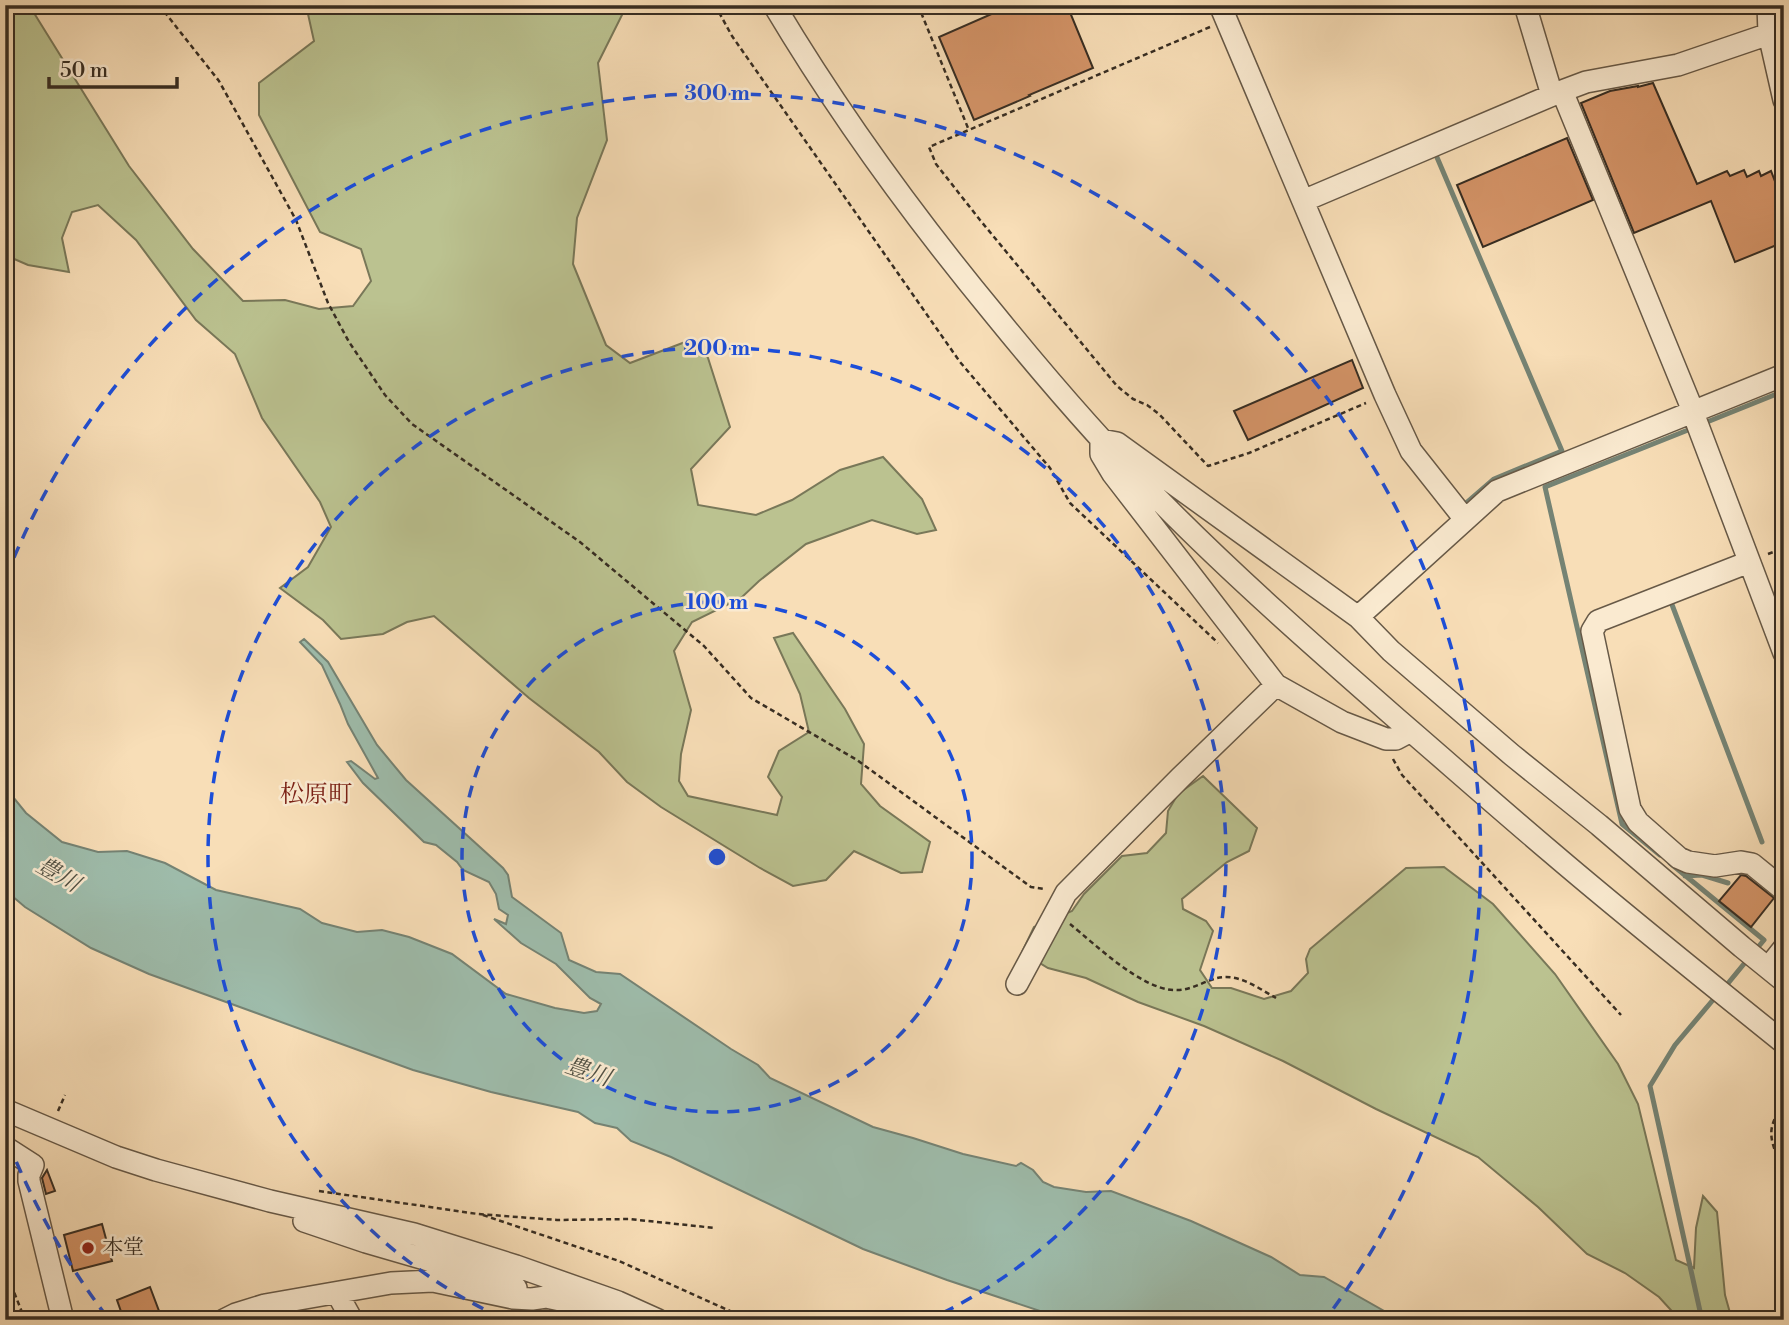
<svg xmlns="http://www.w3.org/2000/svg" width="1789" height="1325" viewBox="0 0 1789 1325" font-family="'Libre Bodoni','Noto Serif JP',serif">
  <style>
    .green { fill: #bbc290; stroke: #797859; stroke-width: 2 }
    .water { fill: #9ebcab; stroke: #758374; stroke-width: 2 }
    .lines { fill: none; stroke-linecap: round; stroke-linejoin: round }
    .stream { stroke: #758374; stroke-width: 5 }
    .building { fill: #d39367; stroke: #372d22; stroke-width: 2 }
    .minor-casing { stroke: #675947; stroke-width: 24 }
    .path { stroke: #372d22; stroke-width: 2.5; stroke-dasharray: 5 3.5; stroke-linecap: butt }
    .minor { stroke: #faead0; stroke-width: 21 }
    .ring { fill: none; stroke: #1d4ed8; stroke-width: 3.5; stroke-dasharray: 12 9 }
    .poi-dot { fill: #8f2418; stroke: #faead0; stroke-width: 2.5 }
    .labels { text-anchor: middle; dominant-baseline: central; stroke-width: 5; stroke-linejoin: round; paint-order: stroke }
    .poi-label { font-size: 21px; fill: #372d22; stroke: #faead0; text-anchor: start }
    .water-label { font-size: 23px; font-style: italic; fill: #515144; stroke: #faead0 }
    .quarter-label { font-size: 24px; fill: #7a1f14; stroke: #faead0 }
    .centre { fill: #1d4ed8; stroke: #faead0; stroke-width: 3.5 }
    .ring-label { font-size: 21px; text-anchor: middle; font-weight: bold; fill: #1d4ed8; stroke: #faead0; stroke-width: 5; stroke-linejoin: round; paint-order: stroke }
  </style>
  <rect width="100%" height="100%" fill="#f8deb7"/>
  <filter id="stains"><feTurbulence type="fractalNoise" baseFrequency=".00286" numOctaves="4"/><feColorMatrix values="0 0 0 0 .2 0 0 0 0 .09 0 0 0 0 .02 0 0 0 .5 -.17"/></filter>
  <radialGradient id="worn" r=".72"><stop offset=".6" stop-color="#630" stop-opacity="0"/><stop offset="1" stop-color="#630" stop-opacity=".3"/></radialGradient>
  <path class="green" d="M5 5H29L129 166 193 249 243 301 285 300 319 309 353 306 371 281 361 249 320 232 259 115V83L314 41 306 5H612L622 15 598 63 607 140 577 218 573 264 606 345 630 363 693 339 708 358 730 427 691 469 698 505 756 515 792 500 840 470 883 457 922 499 936 530 917 534 872 520 806 544 759 581 741 598 692 622 674 651 691 710 681 754 679 781 688 796 777 815 782 797 768 777 779 751 809 732 800 694 774 638 793 633 845 709 864 744 861 784 880 806 930 842 922 872 901 873 854 851 826 880 793 886 760 868 661 807 627 782 599 752 529 698 434 616 407 622 383 634 341 639 323 620 280 588 308 567 331 527 320 502 262 418 235 354 196 320 136 240 98 205 72 212 62 238 69 272 28 265 5 255Z
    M1203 776 1257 828 1249 851 1227 862 1182 899 1183 909 1206 921 1213 931 1200 970 1212 988H1231L1264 999 1291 991 1308 973 1306 959 1310 949 1406 868 1444 867 1493 904 1555 974 1618 1064 1638 1104 1676 1260 1694 1268 1696 1228 1703 1196 1717 1212 1725 1295 1732 1320H1680L1659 1297 1625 1273 1587 1254 1538 1207 1478 1157 1376 1109 1283 1061 1204 1026 1138 1002 1086 978 1048 968 1022 952 1034 927 1072 911 1084 894 1122 856 1147 853 1166 833 1168 811 1178 794Z"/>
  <path class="water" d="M304 639 328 662 377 745 406 780 503 868 508 875 512 897 561 933 569 960 596 972 620 974 731 1049 758 1065 770 1078 873 1127 913 1138 963 1154 1016 1166 1021 1163 1033 1170 1043 1182 1054 1187 1086 1192 1111 1191 1191 1221 1271 1257 1300 1275 1324 1277 1400 1320H1067L947 1280 863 1249 671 1157 631 1141 617 1128 595 1123 578 1112 491 1092 413 1070 149 974 91 948 25 907 5 890V787L26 813 62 842 98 852 127 851 165 863 216 890 300 909 322 923 357 932 382 930 409 937 452 954 506 994 555 1008 584 1013 597 1011 601 1004 590 998 556 964 521 943 494 919 506 924 508 915 499 909 496 894 489 882 463 870 457 862 436 845 424 842 363 783 347 762 351 761 375 779 378 778 348 724 340 704 322 665 300 642Z"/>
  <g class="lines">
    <path class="stream" d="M1436 155 1562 451 1494 479 1464 505
      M1702 424 1784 391
      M1671 602 1762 842
      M1660 855 1622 824 1545 487 1693 428
      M1670 863 1764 940 1754 952
      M1685 876 1702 875 1728 883
      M1725 987 1748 959
      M1702 1320 1650 1086 1675 1045 1718 994"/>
  </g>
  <path class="building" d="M1012 5H1067L1093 68 1029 95 1030 96 974 120 939 37Z
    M1653 83 1697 184 1727 171 1730 176 1744 170 1747 177 1759 171 1761 176 1771 171 1784 205V242L1735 262 1711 201 1634 233 1581 103 1610 91 1638 86V87Z
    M1567 138 1593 200 1483 247 1457 185Z
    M1352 360 1363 388 1248 440 1234 411Z
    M1741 875 1746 876 1774 898 1751 927 1719 901Z
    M47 1170 55 1191 46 1194 42 1178Z
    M102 1224 112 1261 73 1271 64 1235Z
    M150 1287 159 1311 136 1320H124L117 1300Z"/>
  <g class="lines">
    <defs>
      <path id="minor" d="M774 5C839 114 914 217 995 315 1047 379 1101 442 1160 501 1235 577 1316 648 1397 719 1448 763 1500 809 1552 853 1628 918 1706 980 1784 1043
        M1220 5 1385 395 1411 451 1464 518
        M1525 5 1552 95
        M1768 5 1769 34 1784 100
        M1562 91 1693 411 1695 418 1784 653
        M1303 201 1562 91 1586 82 1678 65 1769 34
        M1749 562 1598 621 1592 631 1630 809 1638 822 1679 858 1688 862 1715 866 1741 862 1752 864 1784 890
        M1358 617 1497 491 1784 375
        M1411 731 1396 739H1386L1342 722 1276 685 1113 474 1101 454V440L1117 443 1358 617 1391 651 1512 755 1599 825 1742 947 1784 981
        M1768 968 1784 948
        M1017 984 1066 893 1181 777 1276 685
        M5 1110 116 1157 156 1170 270 1201 414 1234 516 1266 618 1302 658 1320
        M5 1147 33 1165 29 1175V1181L63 1320
        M304 1221 366 1242 504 1282 516 1288
        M337 1293 352 1320
        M224 1320 236 1314 265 1305 391 1283 433 1281 513 1298 532 1299 546 1297 565 1301 617 1320"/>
    </defs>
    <use href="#minor" class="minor-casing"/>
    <path class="path" d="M159 5 219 81 296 220 328 303 349 342 385 395 412 424 580 542 704 646 751 698 857 760 1031 887 1045 889
      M715 5 732 36 960 362 1050 468 1070 503 1218 643
      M918 5 968 128
      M1210 27 929 147 936 164 980 220 1117 386 1133 399 1147 405 1159 414 1208 466 1249 453 1366 403
      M1768 554 1784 548
      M1393 759 1402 775 1621 1015
      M1070 924C1096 945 1142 990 1175 990 1188 991 1199 984 1211 980 1235 970 1256 987 1276 998
      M1784 1105C1762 1131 1773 1145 1784 1172
      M1784 1108 1778 1126 1784 1143
      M58 1111 65 1095
      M319 1191 478 1214 557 1220 629 1219 715 1228
      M483 1215 619 1261 750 1320
      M5 1269 25 1320"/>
    <use href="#minor" class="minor"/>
  </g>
  <g class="ring">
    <circle cx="717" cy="857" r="255"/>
    <path d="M502 1318A509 509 0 1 1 932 1318"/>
    <path d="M107 1317A764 764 0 0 1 6 1137M6 577A764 764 0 1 1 1327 1317"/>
  </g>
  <circle class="poi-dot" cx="88" cy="1248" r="7"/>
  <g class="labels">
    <g class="poi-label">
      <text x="102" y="1248">本堂</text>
    </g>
    <g class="water-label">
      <text transform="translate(58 875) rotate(30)">豊川</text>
      <text transform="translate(588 1072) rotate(19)">豊川</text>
    </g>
    <g class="quarter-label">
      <text x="316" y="795">松原町</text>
    </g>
  </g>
  <circle cx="717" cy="857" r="10" class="centre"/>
  <g class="ring-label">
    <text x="717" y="100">300 m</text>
    <text x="717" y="355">200 m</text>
    <text x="717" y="609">100 m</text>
  </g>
  <rect width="1789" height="1325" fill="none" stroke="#f8deb7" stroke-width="28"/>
  <rect x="7" y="7" width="1775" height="1311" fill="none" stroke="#372d22" stroke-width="3.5"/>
  <rect x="14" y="14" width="1761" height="1297" fill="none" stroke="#372d22" stroke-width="2"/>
  <path d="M49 77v10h128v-10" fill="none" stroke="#372d22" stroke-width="3.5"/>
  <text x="60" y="77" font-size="21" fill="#372d22" stroke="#faead0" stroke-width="5" paint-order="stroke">50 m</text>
  <rect width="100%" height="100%" filter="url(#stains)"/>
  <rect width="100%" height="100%" fill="url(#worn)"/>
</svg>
